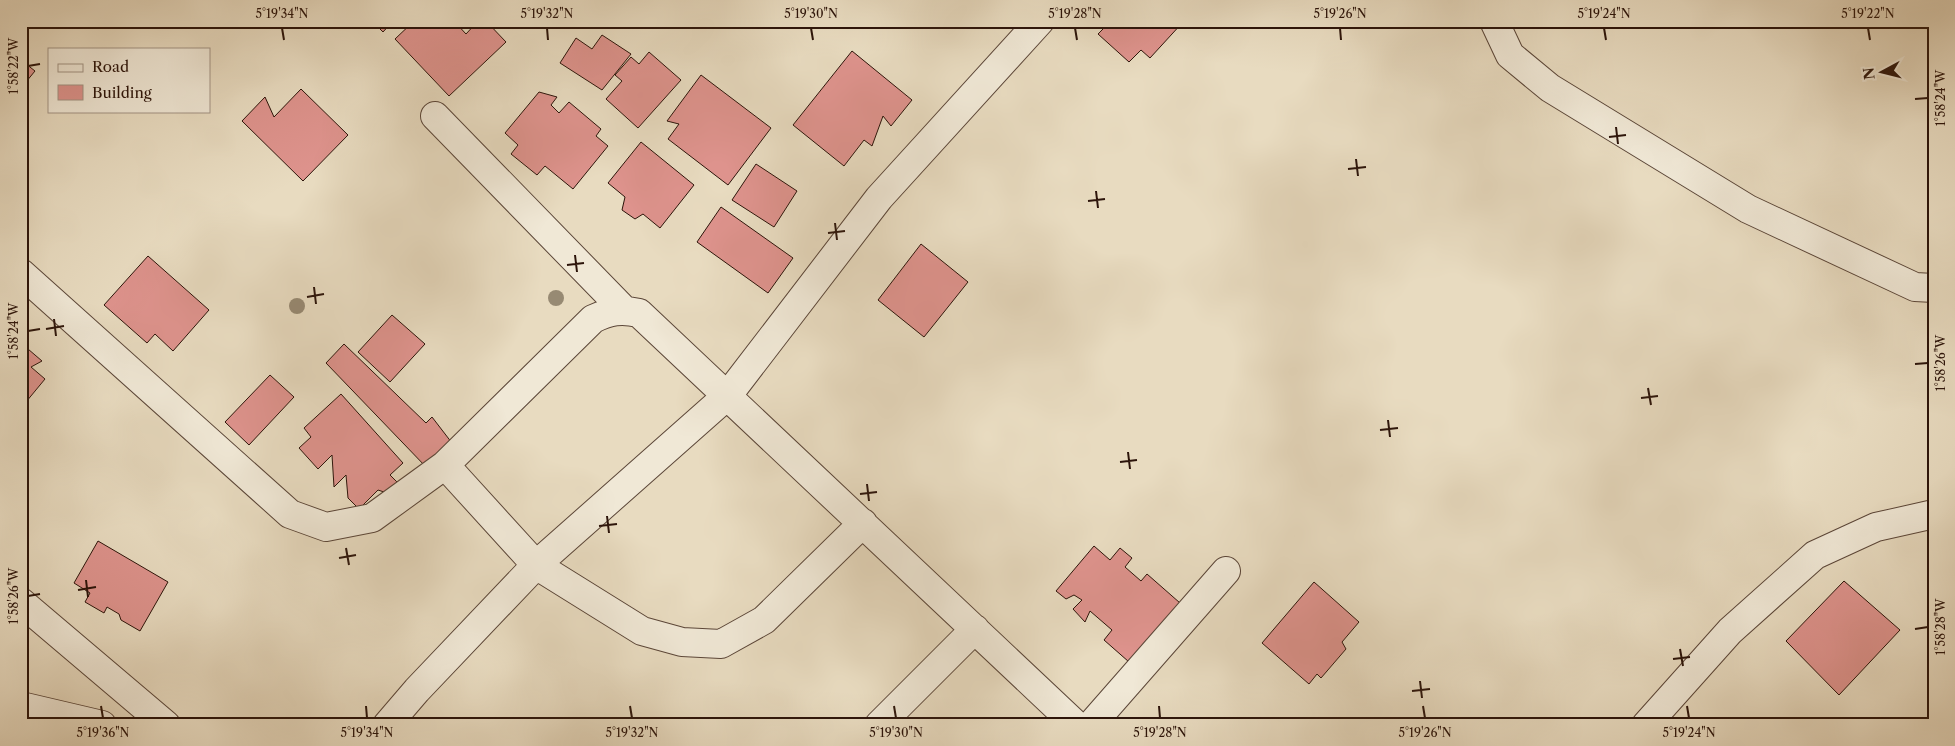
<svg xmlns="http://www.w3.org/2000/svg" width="1955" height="746" viewBox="0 0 1955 746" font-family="'Libre Caslon Text',serif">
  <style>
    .building { fill: #de938d; stroke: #2c140a }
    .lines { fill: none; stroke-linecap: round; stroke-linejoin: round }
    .minor-casing { stroke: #5b4638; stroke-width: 30 }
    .minor { stroke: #f0e8d6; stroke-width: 28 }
    .tree { fill: #978a73 }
    .ticks { fill: none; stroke: #2c140a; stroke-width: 2 }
    .neatline { fill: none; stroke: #2c140a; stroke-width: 2 }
    .ticks-label { font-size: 12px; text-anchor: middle; fill: #2c140a }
  </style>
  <rect width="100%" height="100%" fill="#e8dbc0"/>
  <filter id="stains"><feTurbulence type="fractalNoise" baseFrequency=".004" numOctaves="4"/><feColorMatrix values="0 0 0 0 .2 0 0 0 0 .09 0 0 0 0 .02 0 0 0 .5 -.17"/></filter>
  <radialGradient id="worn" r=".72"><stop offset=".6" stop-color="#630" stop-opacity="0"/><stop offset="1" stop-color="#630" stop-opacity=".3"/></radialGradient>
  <path class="building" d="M372 21H393L383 32Z
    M414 21H454L466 34 478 21H486L506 42 449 96 395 39Z
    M1105 21H1182L1183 22 1150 58 1141 50 1129 62 1098 34 1108 24Z
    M602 35 631 54 602 90 560 63 576 38 592 49Z
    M852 51 912 100 891 126 883 116 872 146 864 140 844 166 793 125Z
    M649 52 681 80 638 128 606 99 622 81 615 75 631 57 639 64Z
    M21 60 35 71 21 88Z
    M701 75 771 128 728 185 668 139 679 124 667 121Z
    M301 89 348 135 303 181 242 121 265 97 274 117Z
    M539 92 557 97 551 105 559 113 569 102 601 129 596 136 608 146 573 189 545 166 537 175 511 154 518 145 505 133Z
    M641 142 694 185 660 228 643 214 635 219 622 210 625 197 608 183Z
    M756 164 797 191 774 227 732 200Z
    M721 207 793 258 768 293 697 242Z
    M921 244 968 282 924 337 878 300Z
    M148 256 209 310 173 351 155 334 147 343 104 305Z
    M392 315 425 344 390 382 358 352Z
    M21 343 42 361 31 367 45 379 21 408Z
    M344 344 426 423 432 417 452 443 427 468 326 363Z
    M270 375 294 397 249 445 225 422Z
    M341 394 403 463 390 475 398 483 387 493 378 490 359 509 348 498 346 475 334 487 332 455 318 469 299 448 311 437 304 428Z
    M98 541 168 582 140 631 121 620 119 614 107 607 104 613 85 602 90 593 74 583Z
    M1094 546 1110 560 1120 548 1132 558 1125 567 1141 581 1147 574 1188 610 1137 669 1104 640 1112 630 1090 611 1085 622 1073 609 1082 600 1074 595 1066 599 1056 591Z
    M1844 581 1900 630 1839 695 1786 641Z
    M1314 582 1359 622 1342 642 1346 649 1321 678 1317 674 1309 684 1262 643Z
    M919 719 925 725H914Z"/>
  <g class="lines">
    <defs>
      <path id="minor" d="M1494 21 1510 55 1550 88 1748 209 1915 287 1934 288
        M435 116 624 310
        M21 273 290 514 326 527 372 518 445 465 536 565 642 631 682 642 721 644 764 620 863 523
        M445 465 593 319C610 311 620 309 639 313L1076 725
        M21 602 166 725
        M21 706 102 725
        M387 725 417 690 536 565 728 395 879 198 1040 21
        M879 725 975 629
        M1091 725 1226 571
        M1646 725 1730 631 1815 555 1876 527 1934 514"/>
    </defs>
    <use href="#minor" class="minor-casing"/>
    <use href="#minor" class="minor"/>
  </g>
  <g class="tree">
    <circle cx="556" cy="298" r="8"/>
    <circle cx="297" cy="306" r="8"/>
  </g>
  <path class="ticks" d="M282 28 284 40M547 28 548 40M811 28 813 40M1075 28 1077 40M1340 28 1341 40M1604 28 1606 40M1868 28 1870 40M28 66 40 64M1915 99 1928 98M1616 127 1618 144M1609 137 1626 135M1356 159 1358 176M1348 169 1366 167M1096 191 1098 208M1088 201 1105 199M835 223 837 240M828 233 845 231M575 255 577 272M567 265 584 263M314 287 316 304M307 297 324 294M54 319 56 336M46 329 64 326M28 331 40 329M1915 364 1928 363M1648 388 1651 405M1641 398 1658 396M1388 420 1390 437M1380 430 1398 428M1128 452 1130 469M1120 462 1137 460M867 484 869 501M860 494 877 492M607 516 609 533M599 526 617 524M346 548 349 565M339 558 356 555M86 580 88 597M78 590 96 587M28 596 40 594M1915 629 1928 627M1680 649 1683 666M1673 659 1690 657M1420 681 1422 698M1412 691 1430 689M101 706 103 718M366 706 367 718M630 706 632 718M894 706 896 718M1159 706 1160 718M1423 706 1425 718M1687 706 1689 718"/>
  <rect width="1955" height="746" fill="none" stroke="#e8dbc0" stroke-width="55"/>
  <rect x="48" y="48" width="162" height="65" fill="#f0e8d6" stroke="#a29384"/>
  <rect x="58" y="64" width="25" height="8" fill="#f0e8d6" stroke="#a29384"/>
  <text x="92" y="72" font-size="15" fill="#2c140a">Road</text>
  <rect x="58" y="85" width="25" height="15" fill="#de938d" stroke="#a29384"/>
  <text x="92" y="98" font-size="15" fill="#2c140a">Building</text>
  <g transform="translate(1882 72) rotate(263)" stroke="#f0e8d6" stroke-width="4" paint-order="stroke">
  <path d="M0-4L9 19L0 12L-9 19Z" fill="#2c140a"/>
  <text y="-8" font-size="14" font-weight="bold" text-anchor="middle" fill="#2c140a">N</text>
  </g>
  <rect x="28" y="28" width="1900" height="690" class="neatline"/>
  <g class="ticks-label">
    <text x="282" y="18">5°19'34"N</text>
    <text x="547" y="18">5°19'32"N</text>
    <text x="811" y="18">5°19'30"N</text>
    <text x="1075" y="18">5°19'28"N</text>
    <text x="1340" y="18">5°19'26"N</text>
    <text x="1604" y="18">5°19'24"N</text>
    <text x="1868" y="18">5°19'22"N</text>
    <text transform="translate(14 66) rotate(-90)" y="4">1°58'22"W</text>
    <text transform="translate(1941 98) rotate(-90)" y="4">1°58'24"W</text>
    <text transform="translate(14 331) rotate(-90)" y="4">1°58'24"W</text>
    <text transform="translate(1941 363) rotate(-90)" y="4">1°58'26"W</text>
    <text transform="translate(14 596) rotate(-90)" y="4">1°58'26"W</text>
    <text transform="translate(1941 627) rotate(-90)" y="4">1°58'28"W</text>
    <text x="103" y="737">5°19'36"N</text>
    <text x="367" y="737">5°19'34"N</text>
    <text x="632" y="737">5°19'32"N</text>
    <text x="896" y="737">5°19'30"N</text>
    <text x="1160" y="737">5°19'28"N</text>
    <text x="1425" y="737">5°19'26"N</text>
    <text x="1689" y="737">5°19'24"N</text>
  </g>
  <rect width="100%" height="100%" filter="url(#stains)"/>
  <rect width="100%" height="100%" fill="url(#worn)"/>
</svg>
